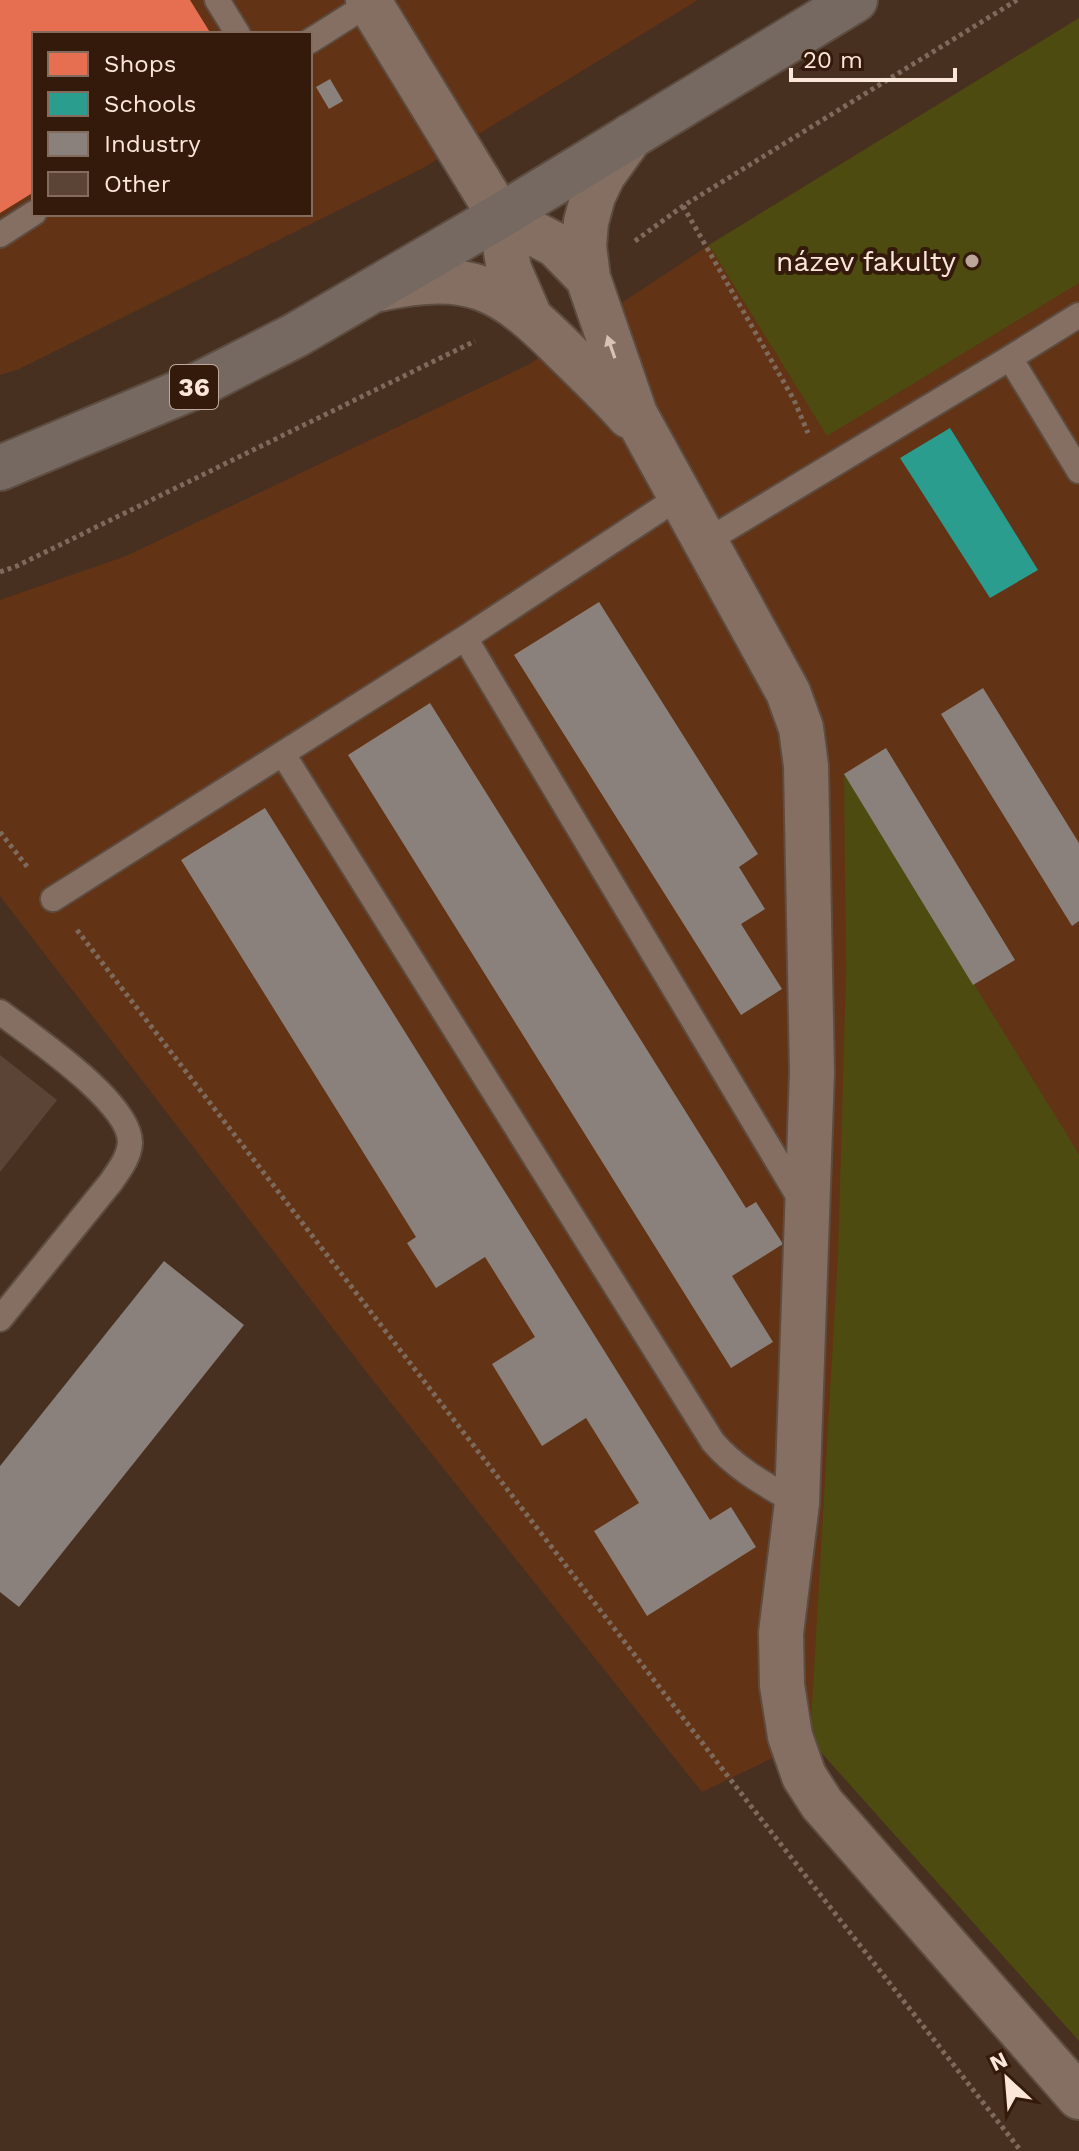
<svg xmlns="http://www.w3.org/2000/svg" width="1079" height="2151" font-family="'Work Sans',sans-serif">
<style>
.built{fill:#623315;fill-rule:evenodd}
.green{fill:#4d4b10}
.shops{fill:#e76f51}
.schools{fill:#2a9d8f}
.industry{fill:#8a817c}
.building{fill:#5b4436}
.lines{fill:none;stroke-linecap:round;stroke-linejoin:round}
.service-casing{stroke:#5d4c40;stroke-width:28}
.minor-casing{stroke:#5d4c40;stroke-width:48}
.primary-casing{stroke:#5d4c40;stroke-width:48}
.path{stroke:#7d6a5d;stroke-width:5;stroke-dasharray:4 4;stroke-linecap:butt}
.service{stroke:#856f62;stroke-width:24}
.minor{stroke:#856f62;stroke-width:44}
.primary{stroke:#766961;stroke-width:44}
.oneway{fill:#d8c2b6}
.poi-dot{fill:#bca699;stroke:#331a0b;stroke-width:3}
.labels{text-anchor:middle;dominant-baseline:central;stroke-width:8;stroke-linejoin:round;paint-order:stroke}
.shield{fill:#331a0b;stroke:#bfa99c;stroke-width:2}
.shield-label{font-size:26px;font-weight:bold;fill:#fbe6da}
.poi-label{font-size:28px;fill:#fbe6da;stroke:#331a0b;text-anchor:end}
</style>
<rect width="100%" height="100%" fill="#483021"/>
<path class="built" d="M0 0H698L423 168 19 369 0 375ZM34 34H310V214H34Z
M1079 18V2006L810 1740 702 1792 368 1374 0 896V600L126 556 528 365 709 245Z"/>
<path class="green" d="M1079 18V283L827 436 709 245Z
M844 774 1079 1154V2041L810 1740 838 1254 846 973Z"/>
<path class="shops" d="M0 0H190L211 34H34V192L0 213Z"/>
<path class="schools" d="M950 428 1038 570 990 598 900 458Z"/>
<path class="industry" d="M330 79 343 101 329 109 316 87Z
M599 602 758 854 739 867 765 909 741 924 782 989 741 1015 514 655Z
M983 688 1079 843V921L1072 926 941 714Z
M430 703 746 1208 756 1202 783 1244 732 1276 773 1342 731 1368 348 755Z
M886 748 1015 960 973 985 844 774Z
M265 808 710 1520 731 1507 756 1547 647 1616 594 1531 639 1503 586 1418 542 1446 492 1364 535 1337 485 1257 436 1288 407 1243 416 1237 181 860Z
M164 1261 244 1325 19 1607 0 1592V1466Z"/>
<path class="building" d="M0 1055 57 1100 0 1172Z"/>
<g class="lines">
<defs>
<path id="service" d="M217 0 238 34
M310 41 370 3
M0 235 34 213
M1010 358 1079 315
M705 542 1010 358 1079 471
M465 638 803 1204
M283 754 713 1442C736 1469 766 1485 797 1503
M53 899 465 638 679 497
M0 1012C31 1036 131 1102 130 1143 129 1158 119 1170 111 1182L0 1319"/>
<path id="minor" d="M368 0 500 216 509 269 529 315
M631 136 603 175 593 196 586 222 584 246 588 278 635 414 788 692 801 728 806 766 812 1072 797 1503 781 1633 782 1685 790 1736 804 1776 822 1804 1079 2097
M500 216 556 245 588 278
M379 289C471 270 500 286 564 350 586 372 609 393 629 416"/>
<path id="primary" d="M0 468 196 386 296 335 500 216 855 0"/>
</defs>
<use href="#service" class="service-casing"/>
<use href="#minor" class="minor-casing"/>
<use href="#primary" class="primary-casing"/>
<path class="path" d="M683 206 794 400 808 433
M635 241 683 206 1017 0
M0 572 17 566 475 341
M0 832 29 869
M77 930 747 1801 1021 2151"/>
<use href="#service" class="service"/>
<use href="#minor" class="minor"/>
<use href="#primary" class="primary"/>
</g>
<defs><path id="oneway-solid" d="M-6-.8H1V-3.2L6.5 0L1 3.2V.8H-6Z" transform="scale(2)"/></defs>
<use class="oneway" href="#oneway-solid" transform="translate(611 347) rotate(-109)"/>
<circle class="poi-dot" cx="972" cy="261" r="8"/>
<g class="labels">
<rect class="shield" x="170" y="365" width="48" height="44" rx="6"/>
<g class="shield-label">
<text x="194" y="387">36</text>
</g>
<g class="poi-label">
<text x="956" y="261">název fakulty</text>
</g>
</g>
<rect x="32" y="32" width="280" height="184" fill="#331a0b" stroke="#836c5e" stroke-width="2"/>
<rect x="48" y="52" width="40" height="24" fill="#e76f51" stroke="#836c5e" stroke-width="2"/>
<text x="104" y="72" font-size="24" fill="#fbe6da">Shops</text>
<rect x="48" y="92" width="40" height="24" fill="#2a9d8f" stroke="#836c5e" stroke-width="2"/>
<text x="104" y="112" font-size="24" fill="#fbe6da">Schools</text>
<rect x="48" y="132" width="40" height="24" fill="#8a817c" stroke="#836c5e" stroke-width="2"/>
<text x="104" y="152" font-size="24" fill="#fbe6da">Industry</text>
<rect x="48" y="172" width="40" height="24" fill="#5b4436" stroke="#836c5e" stroke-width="2"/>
<text x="104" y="192" font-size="24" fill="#fbe6da">Other</text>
<g transform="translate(1007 2079) rotate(334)" stroke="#331a0b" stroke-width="6" paint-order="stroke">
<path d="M0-6L14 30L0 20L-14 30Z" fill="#fbe6da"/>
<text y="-12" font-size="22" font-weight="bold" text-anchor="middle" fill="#fbe6da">N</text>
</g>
<path d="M791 68v12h164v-12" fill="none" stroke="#fbe6da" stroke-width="4"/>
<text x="803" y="68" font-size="24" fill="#fbe6da" stroke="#331a0b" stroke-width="6" paint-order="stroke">20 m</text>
</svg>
